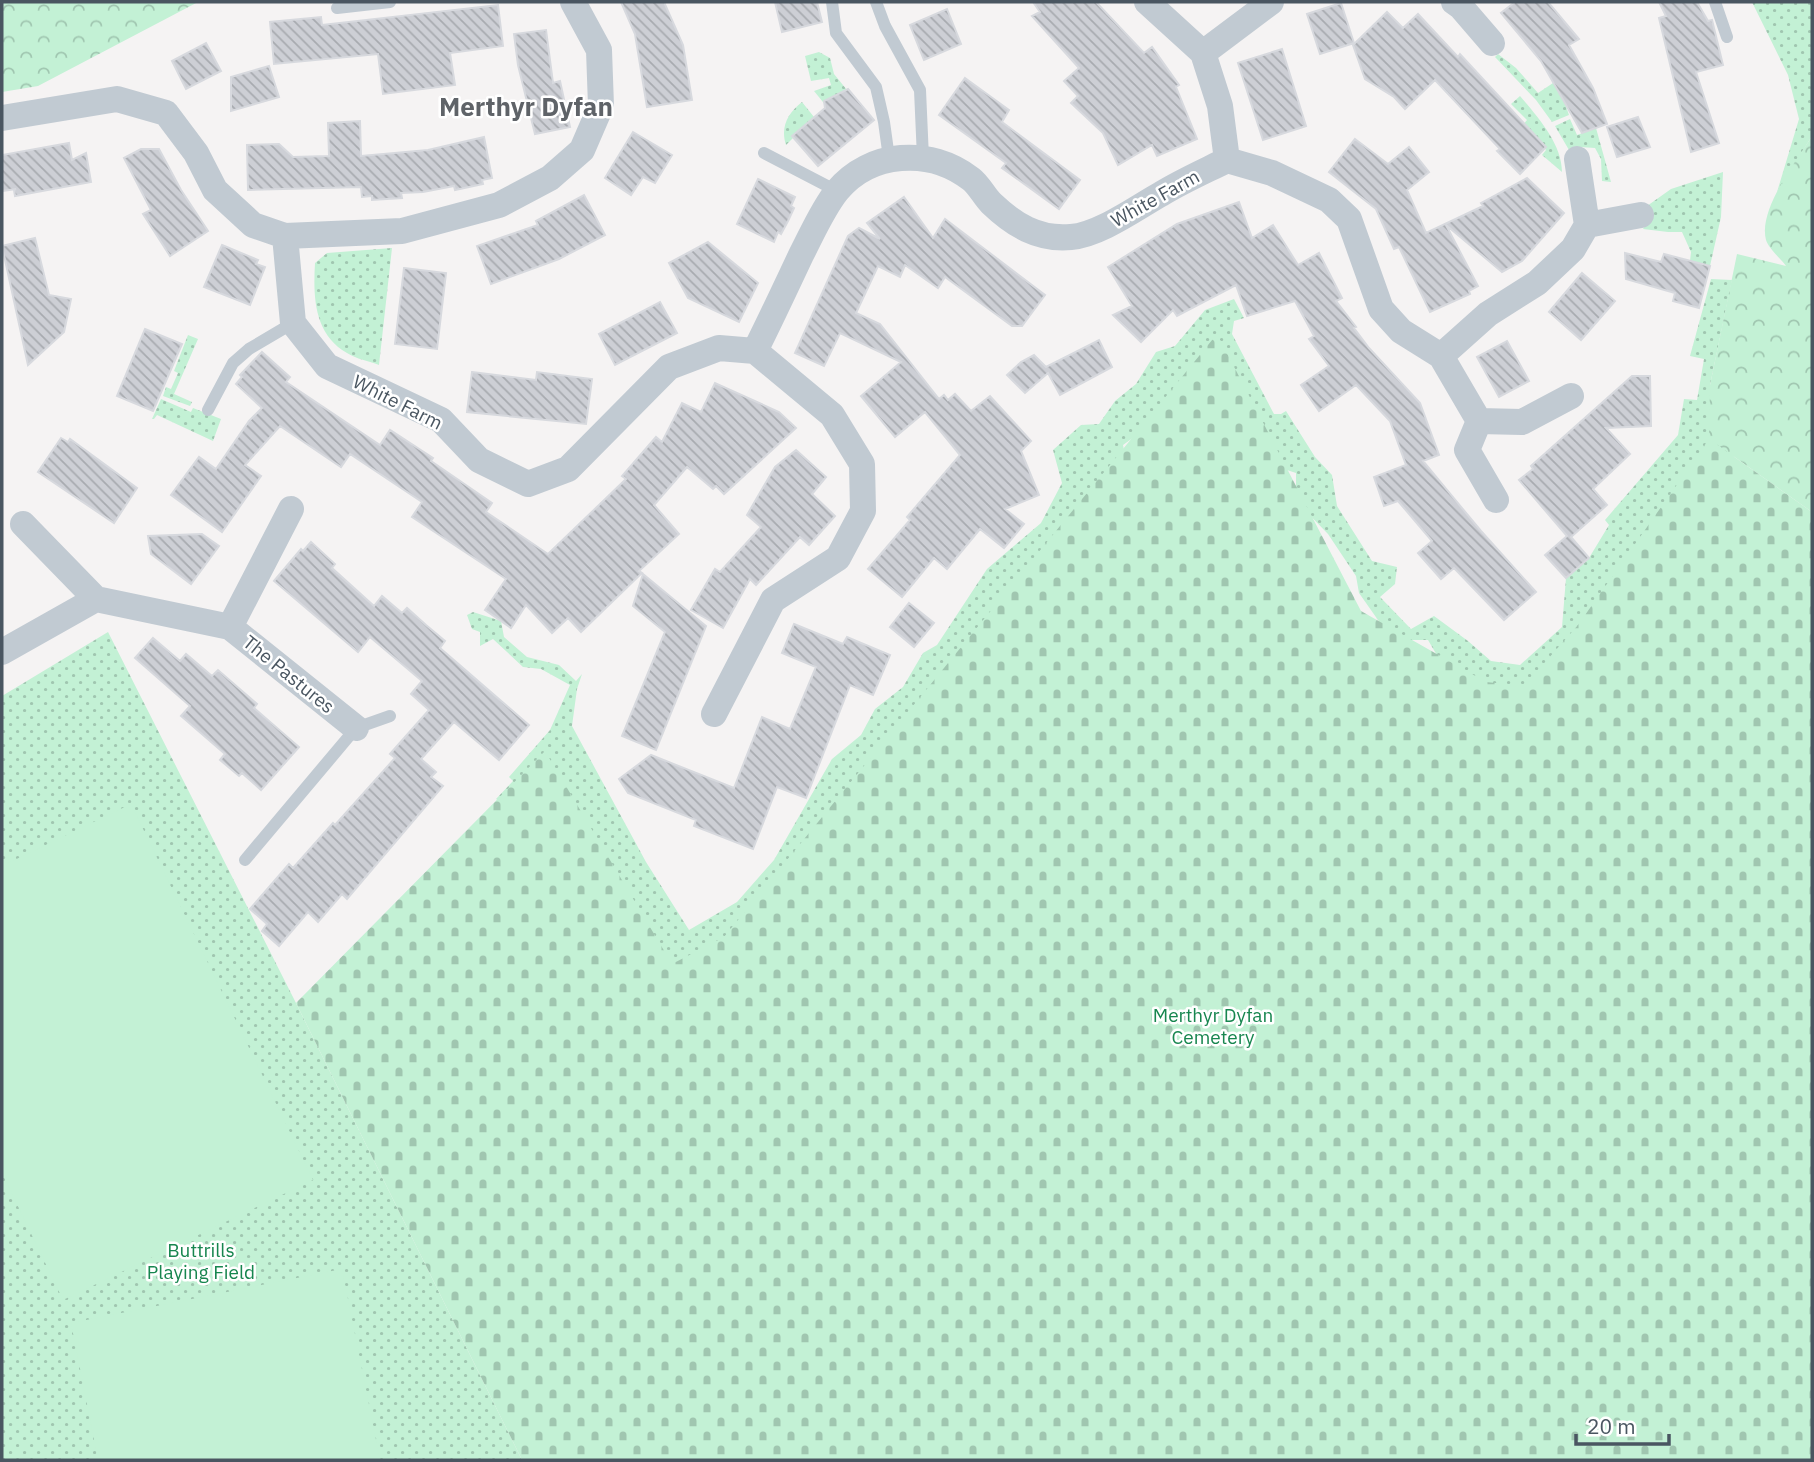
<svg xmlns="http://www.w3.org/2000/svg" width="1814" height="1462" font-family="'IBM Plex Sans',sans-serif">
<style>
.green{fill:url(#green-dots)}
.forest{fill:url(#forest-crowns)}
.cemetery{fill:url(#cemetery-stones)}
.pitch{fill:#c3f1d5}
.building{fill:url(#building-back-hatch);stroke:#d7d9de;stroke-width:2}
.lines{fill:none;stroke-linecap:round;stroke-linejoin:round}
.lane{stroke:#c1cad2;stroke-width:12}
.street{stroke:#c1cad2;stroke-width:26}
.labels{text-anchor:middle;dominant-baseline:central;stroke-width:5;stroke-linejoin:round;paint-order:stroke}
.street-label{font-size:19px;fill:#4a5661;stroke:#fff}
.park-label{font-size:19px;fill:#17864f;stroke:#fff}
.district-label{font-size:26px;font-weight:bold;fill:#5f6368;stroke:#fff}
</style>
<defs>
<pattern id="green-dots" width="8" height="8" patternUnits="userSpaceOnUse" patternTransform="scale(1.75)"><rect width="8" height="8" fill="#c3f1d5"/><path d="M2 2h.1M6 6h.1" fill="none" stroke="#a0c6b0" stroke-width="1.8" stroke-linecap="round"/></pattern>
<pattern id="forest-crowns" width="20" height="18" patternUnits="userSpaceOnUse" patternTransform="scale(1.75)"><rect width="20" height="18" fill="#c3f1d5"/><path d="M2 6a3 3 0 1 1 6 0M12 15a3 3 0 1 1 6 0" fill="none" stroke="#a0c6b0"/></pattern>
<pattern id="cemetery-stones" width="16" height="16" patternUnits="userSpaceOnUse" patternTransform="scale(1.75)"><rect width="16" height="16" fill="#c3f1d5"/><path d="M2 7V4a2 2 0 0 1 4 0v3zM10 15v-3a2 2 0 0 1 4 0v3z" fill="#a0c6b0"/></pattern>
<pattern id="building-back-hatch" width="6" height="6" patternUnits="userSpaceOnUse" patternTransform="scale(1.75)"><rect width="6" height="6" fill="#cdcfd5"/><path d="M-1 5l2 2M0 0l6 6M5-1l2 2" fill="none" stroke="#a8abb0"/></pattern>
</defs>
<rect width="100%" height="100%" fill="#f5f3f3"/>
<path class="green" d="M1752 2H1812V136L1777 192 1799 119 1788 75Z
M819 52 830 58 834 74 847 90 827 107 814 91 831 85 829 78 811 81 805 56Z
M1498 54 1516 68 1538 93 1553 83 1563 98 1569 115 1552 122 1536 100 1495 57Z
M1520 96C1538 117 1562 144 1562 172L1542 155 1546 150 1522 126 1527 120 1511 104Z
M802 102 814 117 786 145C780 127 788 113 802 102Z
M1570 119 1577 135 1596 128 1611 182 1602 181 1601 159 1595 148 1580 147 1569 150 1555 126Z
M1723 172 1721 217 1710 266 1690 261 1691 252 1682 232H1668L1643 229 1650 219 1647 206 1671 189Z
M392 248 379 365C369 361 356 359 347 353 314 334 313 297 315 263L327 253Z
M1711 279 1732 280 1710 385 1734 457 1530 699 1445 669 1428 640H1392L1359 593 1356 576 1328 534 1296 501V473L1151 425 1123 445 1127 465 788 900 670 976 509 806 496 799 513 781 509 777 550 730 570 685 541 669 523 667 493 639 480 646V632L472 629 467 615 473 612 501 621 504 637 527 657 559 665 576 681 582 674 577 689 572 726 646 862 689 930 737 902 774 860 832 759 861 735 875 709 903 687 923 653 937 645 987 569 1041 523 1062 483 1053 450 1081 425 1099 424 1115 401 1136 384 1156 352 1175 346 1205 310 1234 299 1244 318 1234 321 1232 334 1274 414H1281L1286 411 1315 457 1332 475 1337 506 1372 561 1397 567 1395 584 1380 597 1411 629 1434 616 1468 641 1491 661 1520 665 1562 627 1566 578 1589 558 1609 525 1605 520 1678 435 1684 399 1697 400 1704 359 1690 356Z
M188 335 198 339 174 394 192 402 190 406 163 396 166 387 171 389 178 373 174 371Z
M161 399 191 412 193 408 221 419 213 441 157 415 154 419H152Z
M108 632 296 1003 522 1460H2V696Z"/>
<path class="forest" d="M2 2H198L38 86 2 92Z
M1812 136V512L1709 439 1710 385 1737 254 1786 266C1781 259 1769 249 1766 240 1758 209 1796 162 1812 136Z"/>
<path class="cemetery" d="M1217 334 1361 611 1486 682 1524 686 1578 625 1709 439 1812 512V1460H522L296 1003 545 751 672 964 724 937Z"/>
<path class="pitch" d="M131 804 313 1180 63 1300 2 1173V866Z
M342 1269 380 1460H98L71 1323Z"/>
<path class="building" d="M621 2H664L683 45 692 100 647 107 635 34Z
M775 2H817L822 22 782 32Z
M1033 2H1096L1144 53 1152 47 1179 85 1176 87 1197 139 1157 156 1152 145 1118 165 1103 133 1071 103 1078 96 1064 81 1079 68 1032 16 1040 12Z
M1515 2H1548L1579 39 1569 45 1593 88 1607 124 1582 133 1541 61 1501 13Z
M1659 2H1697L1708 21 1712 20 1723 65 1696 72 1719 143 1691 152 1659 18 1666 16Z
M1341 3 1354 43 1320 54 1307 14Z
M498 5 503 46 450 53 455 85 383 94 378 54 274 64 270 22 321 17 322 25Z
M947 9 961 44 924 60 910 25Z
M1387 12 1403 28 1418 14 1458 57 1460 54 1546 147 1520 174 1497 151 1500 149 1435 80 1405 109 1394 97 1365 79 1353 45Z
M546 30 553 83 560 81 570 127 535 134 518 65 514 34Z
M206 43 221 71 186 89 172 61Z
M1282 49 1306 126 1263 140 1238 63Z
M269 66 279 97 231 111V77Z
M965 78 1009 110 1002 122 1080 180 1059 209 1002 168 1006 163 939 115Z
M848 89 874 120 818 166 792 136 825 108 824 101Z
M1638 117 1650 147 1617 157 1607 127Z
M360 121 361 156 428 150 484 137 492 178 482 180 483 184 455 190 454 186 423 192 401 193 402 198 372 200V196L362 197 361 187 248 190 247 145 279 144 293 157 329 156 328 123Z
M633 132 672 155 655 183 643 177 631 195 605 178Z
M1355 139 1388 164 1409 147 1429 172 1407 190 1426 233 1483 206 1481 203 1527 178 1564 213 1522 261 1502 272 1446 225 1478 286 1469 291 1470 294 1430 312 1399 247 1394 249 1376 209 1329 172Z
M69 143 72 160 86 153 91 182 15 196 14 190 16 189 2 191V155Z
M141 149H159L181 190 208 231 170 256 143 214 151 210 124 158Z
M758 179 795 197 791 206 794 208 788 221 781 234 778 232 774 242 737 224Z
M584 195 605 235 559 259 491 284 477 246 538 225 536 221Z
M904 197 933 238 945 219 1045 295 1022 326H1012L945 277 938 288 905 265 900 277 878 266 856 313 880 324 939 399 944 395 948 400 955 394 971 411 990 396 1031 441 1021 451 1039 495 1005 509 1024 524 1004 548 980 529 947 569 934 558 902 597 868 569 910 520 907 517 960 455 925 412 895 437 861 396 901 362 840 333 824 366 795 353 848 236 859 228 880 239 867 223Z
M1239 202 1252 238 1273 225 1298 265 1319 253 1342 298 1336 301 1356 327 1354 328 1369 348 1420 403 1439 455 1423 461 1481 531 1536 592 1504 620 1454 568 1441 579 1418 553 1432 541 1398 501 1384 506 1374 477 1406 465 1390 421 1356 385 1319 411 1301 385 1329 366 1309 339 1314 336 1295 301 1247 316 1236 285 1177 316 1173 310 1141 342 1113 315 1132 306 1108 267 1177 224Z
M35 238 49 295 71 299 64 332 28 365 2 246Z
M708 242 758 283 739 322 688 298 669 263Z
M222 245 258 260 256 264 265 267 250 305 204 287Z
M1625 253 1661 262 1664 254 1710 266 1699 308 1673 301 1675 293 1626 279Z
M404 268 446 273 437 349 395 344Z
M1582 273 1615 301 1581 340 1549 312Z
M660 302 677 333 615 365 599 334Z
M145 329 182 344 153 411 117 396Z
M1099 340 1112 367 1060 395 1048 373 1025 393 1007 375 1021 362 1034 355 1046 367Z
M1507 341 1529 381 1499 397 1477 357Z
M262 352 290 377 286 382 380 445 390 430 433 458 431 461 492 503 486 512 548 554 626 479 622 476 656 437 662 442 682 403 701 412 715 383 779 412 796 428 724 494 716 486 713 489 687 467 654 505 679 534 639 571 642 573 581 632 568 618 552 633 526 605 511 628 485 610 506 579 412 517 422 502 350 454 341 467 280 426 245 465 261 476 222 532 171 495 199 457 216 469 249 421 262 408 236 384 242 377 240 375Z
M472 372 536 380 537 372 592 379 586 424 467 412Z
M1632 376H1650L1651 426 1606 428 1630 454 1593 489 1607 505 1571 537 1589 558 1566 578 1545 555 1567 536 1519 480 1533 469 1531 466Z
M61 438 68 442 70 439 137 488 114 523 38 472Z
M796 450 826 477 812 494 835 516 809 545 800 537 756 585 750 579 723 628 691 610 715 569 720 572 761 527 747 515 775 467Z
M202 534 219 546 191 584 151 554 148 536Z
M311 542 335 564 332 568 374 606 382 596 402 613 407 608 426 625 445 641 440 648 529 725 499 760 454 722 421 759 436 772 431 777 443 786 347 899 342 894 318 922 308 912 279 946 262 931 267 924 250 909 289 864 293 868 333 823 335 825 395 758 390 754 429 710 411 694 422 681 370 637 358 652 274 581 301 549 303 551Z
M643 574 706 626 656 750 622 736 665 632 633 606Z
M909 603 934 623 914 647 890 627Z
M794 624 843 644 847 637 890 655 873 695 850 685 806 798 777 787 753 849 694 826 696 820 628 793 619 779 651 755 734 788 762 717 790 729 816 667 782 653Z
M153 638 180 661 186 654 212 676 218 670 257 704 254 708 299 747 261 790 242 773 239 776 220 760 225 754 181 716 190 706 135 658Z"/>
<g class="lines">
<path class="lane" d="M832 2 836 33 876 87 884 122 889 158
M876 2 885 26 920 90 923 158
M1715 2 1727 37
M337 8 390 2
M764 153 837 191
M208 410 233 363 249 349 293 323
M245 860 356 728 390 716"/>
<path class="street" d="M1454 2 1461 7 1492 43
M1203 53 1271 2
M2 118 117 99 166 113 196 153 215 190 253 225 285 236 402 231 499 205 550 178 582 150 601 106 599 50 573 2
M1227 160 1272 173 1329 200 1349 219 1381 309 1401 331 1441 356 1479 421 1467 450 1496 500
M1587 225 1641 215
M285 236 293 323 327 366 441 420 479 460 528 484 568 469 669 367 719 348 755 351C771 319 786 287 801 255 812 234 822 210 837 191 870 151 930 147 971 179 979 185 984 196 991 203 1014 225 1038 240 1071 237 1099 235 1136 208 1161 194 1182 181 1205 171 1227 160L1220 106 1203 53 1147 2
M1441 356 1488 314 1537 283 1573 249 1587 225 1577 159
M1479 421 1522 422 1571 396
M23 524 96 599
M230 627 291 509
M2 652 96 599 230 627 356 728
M714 714 773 600 838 558 863 511 862 464 832 415 755 351"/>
</g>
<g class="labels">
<g class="street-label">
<text transform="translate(1155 198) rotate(-29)">White Farm</text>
<text transform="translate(398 402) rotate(27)">White Farm</text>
<text transform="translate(289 674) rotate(39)">The Pastures</text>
</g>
<g class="park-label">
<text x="1213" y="1015">Merthyr Dyfan<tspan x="1213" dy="22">Cemetery</tspan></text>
<text x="201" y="1250">Buttrills<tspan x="201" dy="22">Playing Field</tspan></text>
</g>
<g class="district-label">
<text x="526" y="106">Merthyr Dyfan</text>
</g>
</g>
<rect width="1814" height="1462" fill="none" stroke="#4a5661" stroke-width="7"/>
<path d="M1576 1434v10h93v-10" fill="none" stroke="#4a5661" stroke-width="3.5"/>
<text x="1587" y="1434" font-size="21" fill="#4a5661" stroke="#ffffff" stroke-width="5" paint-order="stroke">20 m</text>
</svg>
